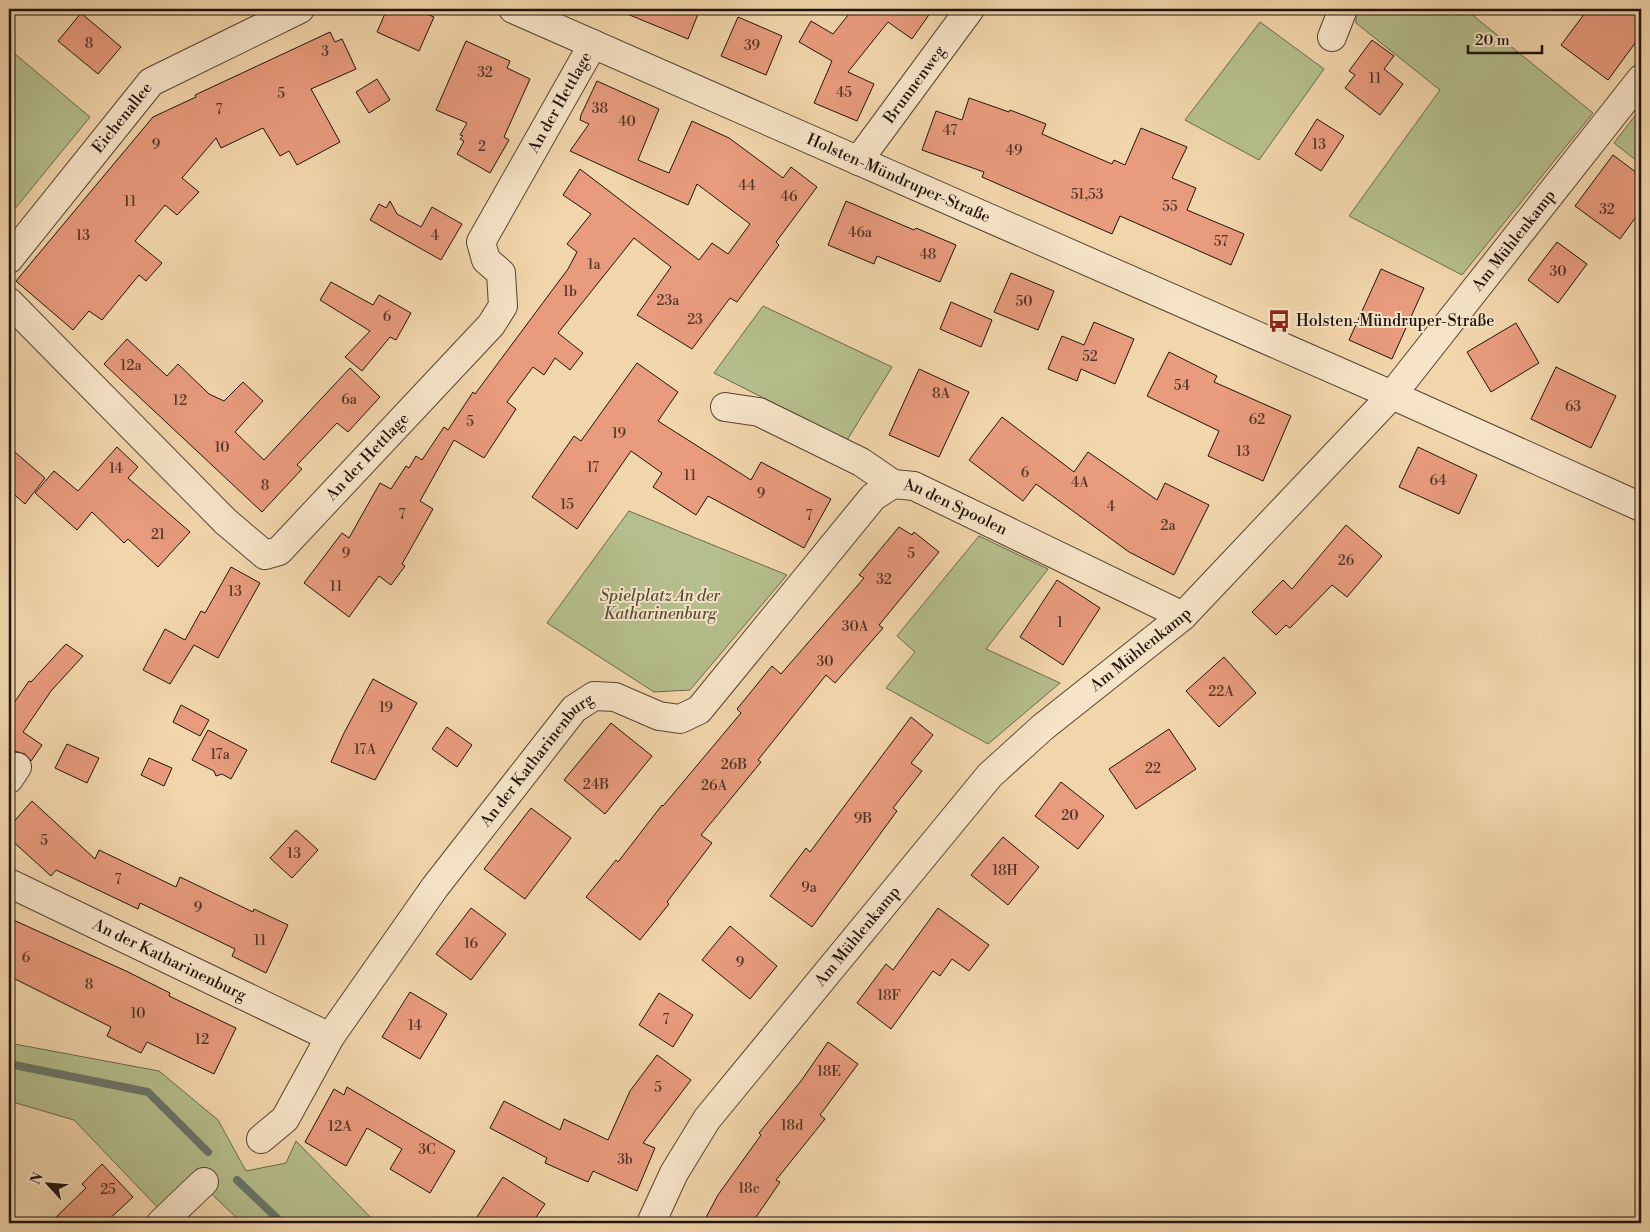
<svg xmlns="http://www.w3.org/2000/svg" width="1650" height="1232" font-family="'Libre Bodoni',serif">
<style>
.green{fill:#b5bf8d;stroke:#6a694c}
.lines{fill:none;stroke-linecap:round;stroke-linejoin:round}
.stream{stroke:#69776b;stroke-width:8}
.building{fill:#e89b7d;stroke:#1f130c}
.minor-casing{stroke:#544434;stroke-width:30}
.minor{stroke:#f7e4c8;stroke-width:28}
.labels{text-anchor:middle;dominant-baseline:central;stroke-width:4;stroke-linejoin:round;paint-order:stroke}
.number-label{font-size:14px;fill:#513528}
.street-label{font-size:16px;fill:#1f130c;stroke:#f7e4c8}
.poi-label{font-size:16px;fill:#1f130c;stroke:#f7e4c8;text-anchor:start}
.park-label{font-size:16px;font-style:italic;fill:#544f39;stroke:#f7e4c8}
</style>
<rect width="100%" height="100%" fill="#f2d6ab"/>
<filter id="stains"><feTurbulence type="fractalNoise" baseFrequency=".004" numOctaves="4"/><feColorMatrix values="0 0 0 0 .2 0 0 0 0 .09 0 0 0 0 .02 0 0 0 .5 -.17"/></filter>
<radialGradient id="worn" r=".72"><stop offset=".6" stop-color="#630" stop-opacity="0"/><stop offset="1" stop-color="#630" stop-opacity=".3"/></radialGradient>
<path class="green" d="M1356 9H1465L1593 113 1462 275 1349 216 1440 90 1356 23Z
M1260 22 1324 69 1259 160 1185 120Z
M9 49 90 117 9 216Z
M1641 108V164L1614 143Z
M763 306 892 367 847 440 714 373Z
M629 511 787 575 690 690 654 692 547 623Z
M979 536 1048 569 986 649 1060 683 988 744 886 688 915 652 897 636Z
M9 1043 159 1071 218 1120 246 1171 286 1163 296 1141 376 1223H242L196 1179 161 1211 74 1120 9 1101Z"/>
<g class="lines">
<path class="stream" d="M9 1064 148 1092 208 1152
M237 1180 282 1223"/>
</g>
<path class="building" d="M387 9H415L434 17 419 51 377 32Z
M615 9H700L688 39Z
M853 9H933L912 39 888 22 848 72 874 84 857 121 814 103 832 61 799 42 811 21 833 34Z
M1588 9H1641V35L1608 80 1561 45Z
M81 13 121 47 98 74 58 41Z
M738 17 782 36 766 75 721 56Z
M330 32 335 42 342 39 356 69 311 89 340 142 297 165 289 151 280 156 263 128 221 148 216 138 182 178 199 192 177 215 165 205 135 241 162 263 146 281 139 275 102 320 89 311 73 330 16 281 153 117 196 97 195 95Z
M1372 40 1394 56 1384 69 1403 84 1380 115 1345 88 1355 75 1349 71Z
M466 41 510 61 507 68 530 79 504 137 509 140 490 173 457 154 464 141 460 139 463 136 460 135 467 123 436 110Z
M377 79 390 100 369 113 356 92Z
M597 81 659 109 638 160 669 173 692 121 729 138 783 178 791 167 817 187 776 242 779 245 737 302 730 298 692 349 637 315 671 267 634 238 558 333 583 353 570 370 555 358 544 375 533 367 507 402 516 409 484 458 454 440 420 501 433 509 402 564 405 566 391 585 379 576 349 617 304 583 342 533 349 538 380 483 391 489 406 466 409 468 416 456 422 460 444 427 448 430 473 392 475 394 568 269 577 252 567 244 591 214 563 195 580 169 699 260 712 243 728 254 750 224 697 184 688 205 570 151 589 124 580 120 581 115Z
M969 98 1009 112 1010 110 1046 124 1042 134 1112 164 1114 160 1125 165 1141 128 1187 147 1172 178 1196 188 1187 210 1244 234 1231 265 1120 216 1112 234 982 177 984 172 922 150 936 111 962 120Z
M1317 119 1344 136 1321 171 1295 154Z
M1613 155 1641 176V210L1620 239 1575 206Z
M390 201 397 214 421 227 432 207 462 224 441 260 370 220 379 204 386 208Z
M846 201 914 230 916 228 956 245 940 282 877 256 874 264 828 245Z
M1557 242 1587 264 1558 303 1528 280Z
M1381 269 1424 288 1392 359 1349 340Z
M1011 273 1054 291 1038 330 994 312Z
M331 282 373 305 379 295 411 313 396 340 390 337 362 371 345 357 370 331 320 300Z
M951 302 992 320 981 347 940 329Z
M1094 322 1134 339 1115 384 1081 369 1077 381 1048 369 1062 336 1084 345Z
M1516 323 1539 363 1491 392 1467 352Z
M127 339 167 376 178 364 209 394 224 401 243 382 263 401 235 432 264 460 350 368 380 397 348 432 337 423 297 465 302 469 262 512 104 364Z
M1169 352 1217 376 1214 382 1291 416 1263 481 1208 456 1219 431 1147 396Z
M637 363 678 392 658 421 751 480 761 462 831 499 804 548 708 496 696 515 653 487 662 473 631 451 577 529 532 497 574 436 581 441Z
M1556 367 1616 396 1591 448 1531 419Z
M919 369 969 392 939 457 889 435Z
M1002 417 1074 472 1088 452 1157 500 1165 483 1209 505 1174 575 1129 552 1036 484 1023 501 969 460Z
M9 447 45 478 25 504 9 490Z
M117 447 138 467 128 478 190 532 158 567 128 539 124 543 92 512 77 530 35 493 54 471 78 491Z
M1418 447 1477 475 1459 514 1399 487Z
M1346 525 1382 556 1347 597 1332 585 1290 628 1286 625 1276 635 1252 612 1283 580 1292 589Z
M899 527 912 535 914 532 939 552 879 625 883 628 835 683 826 675 758 760 761 762 701 835 712 843 667 902 669 904 640 940 586 897 616 860 618 862 662 805 663 806 741 713 737 709 772 666 781 674 864 578 859 575Z
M231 567 260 583 218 658 194 645 170 684 143 670 165 629 185 640 201 611 205 613Z
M1057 580 1100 608 1063 665 1020 637Z
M66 644 83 656 51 691 23 732 42 745 31 761 25 754 10 750 9 752V710L29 681 31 682Z
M1224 657 1256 693 1219 727 1186 691Z
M373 679 417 703 375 780 331 762 344 733Z
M181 705 209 720 200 736 173 722Z
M911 717 933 735 911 763 922 771 893 808 897 811 812 927 770 896 806 848 810 852Z
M611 723 652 756 605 814 564 780Z
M447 727 472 745 457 767 432 749Z
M1169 729 1196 769 1136 809 1109 769Z
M208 730 247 750 231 779 222 774 216 776 214 771 192 760Z
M67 744 99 758 87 783 55 768Z
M149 758 172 768 164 786 141 775Z
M1061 782 1104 816 1078 849 1035 816Z
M32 801 95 859 99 850 176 887 180 877 253 912 254 909 288 925 266 973 232 956 235 949 140 903 138 909 56 870 51 876 9 838V827Z
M531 808 571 838 525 899 484 869Z
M296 830 318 850 292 878 270 858Z
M1003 837 1039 867 1008 905 971 875Z
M471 908 506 934 471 980 436 954Z
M938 908 989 945 969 971 952 959 940 976 933 971 891 1029 857 1003 886 964 893 970Z
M9 918 126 971 170 993 169 996 236 1028 214 1074 147 1042 141 1053 107 1036 111 1027 9 976Z
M730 926 777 966 750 999 702 960Z
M410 992 447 1014 420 1059 382 1037Z
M659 993 693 1015 673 1047 639 1025Z
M828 1042 858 1064 820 1115 825 1119 776 1180 780 1182 752 1223H703L718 1195 761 1135 759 1133 801 1081Z
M657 1055 691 1080 643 1143 655 1148 637 1191 593 1171 588 1182 545 1163 547 1158 490 1128 504 1101 560 1130 564 1119 608 1140 630 1091Z
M347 1087 455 1151 430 1193 390 1169 402 1149 367 1128 346 1166 305 1142 334 1089 344 1095Z
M102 1164 133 1197 105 1223H50L86 1188 82 1184Z
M503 1177 545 1204 532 1223H473Z"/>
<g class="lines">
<defs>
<g id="minor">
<path id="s1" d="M513 9 1392 395 1641 507"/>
<path d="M1332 37 1343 9"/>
<path id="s2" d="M858 161 970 9"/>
<path id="s3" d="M9 259 151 82 300 9"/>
<path id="s4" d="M9 302 225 521 265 555 279 551 491 325 503 306 501 273 486 260 481 242 593 44"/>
<path id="s5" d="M725 407 759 412 861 462 893 484 914 486 1183 616"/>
<path d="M9 779 17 767"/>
<path id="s6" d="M9 883 330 1037"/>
<path id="s7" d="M261 1139 285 1119 330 1037 435 887 574 709 594 696 615 697 659 716 680 719 699 710 873 497 893 484"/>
<path d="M161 1223 204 1182"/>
<path id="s8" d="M651 1223 674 1173 707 1119 990 775 1043 727 1183 616 1392 395 1641 79"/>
</g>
</defs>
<use href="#minor" class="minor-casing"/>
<use href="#minor" class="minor"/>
</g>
<defs>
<symbol id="bus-bare" viewBox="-9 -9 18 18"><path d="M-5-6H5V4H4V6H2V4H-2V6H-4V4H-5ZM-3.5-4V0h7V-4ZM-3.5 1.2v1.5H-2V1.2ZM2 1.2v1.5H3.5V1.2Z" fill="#8f2418" stroke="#f7e4c8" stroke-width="2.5" paint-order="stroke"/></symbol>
</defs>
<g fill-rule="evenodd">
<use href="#bus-bare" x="1263" y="305" width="32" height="32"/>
</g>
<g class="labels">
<g class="number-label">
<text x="89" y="44">8</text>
<text x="752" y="46">39</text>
<text x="325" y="52">3</text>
<text x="485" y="73">32</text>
<text x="1375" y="79">11</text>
<text x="844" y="93">45</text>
<text x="281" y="94">5</text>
<text x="600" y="109">38</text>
<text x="219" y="110">7</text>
<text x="627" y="122">40</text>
<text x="950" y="131">47</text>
<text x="156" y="145">9</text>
<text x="1319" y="145">13</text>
<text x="482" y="147">2</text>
<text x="1014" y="151">49</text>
<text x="747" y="186">44</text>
<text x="1087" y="195">51,53</text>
<text x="789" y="197">46</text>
<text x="130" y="202">11</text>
<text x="1170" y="207">55</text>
<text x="1607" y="210">32</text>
<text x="860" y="233">46a</text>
<text x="83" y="236">13</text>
<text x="435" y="236">4</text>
<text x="1221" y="242">57</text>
<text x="928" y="255">48</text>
<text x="594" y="265">1a</text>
<text x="1558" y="272">30</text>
<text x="570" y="292">1b</text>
<text x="668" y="301">23a</text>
<text x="1024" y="302">50</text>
<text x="387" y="317">6</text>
<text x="695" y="320">23</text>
<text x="1090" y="357">52</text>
<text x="131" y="366">12a</text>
<text x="1182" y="386">54</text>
<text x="941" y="394">8A</text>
<text x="349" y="400">6a</text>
<text x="180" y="401">12</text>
<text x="1573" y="407">63</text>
<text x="1257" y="420">62</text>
<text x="470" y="422">5</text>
<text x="619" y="434">19</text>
<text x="222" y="448">10</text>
<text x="1243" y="452">13</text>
<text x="593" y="468">17</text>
<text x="116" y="469">14</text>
<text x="1025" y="473">6</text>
<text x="690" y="476">11</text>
<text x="1438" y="481">64</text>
<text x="1080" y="483">4A</text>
<text x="265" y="486">8</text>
<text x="761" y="494">9</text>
<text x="567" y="505">15</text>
<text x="1111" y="507">4</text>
<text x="402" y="515">7</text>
<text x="809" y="516">7</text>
<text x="1168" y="526">2a</text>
<text x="158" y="535">21</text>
<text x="346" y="554">9</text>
<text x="911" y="554">5</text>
<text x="1346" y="561">26</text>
<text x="884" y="580">32</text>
<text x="336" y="587">11</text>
<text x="235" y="592">13</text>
<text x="1060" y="623">1</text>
<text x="855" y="627">30A</text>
<text x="825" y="662">30</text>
<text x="1221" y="692">22A</text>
<text x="386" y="708">19</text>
<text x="365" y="750">17A</text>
<text x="220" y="755">17a</text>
<text x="734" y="765">26B</text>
<text x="1153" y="769">22</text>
<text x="596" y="785">24B</text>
<text x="714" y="786">26A</text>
<text x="1070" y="816">20</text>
<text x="863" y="819">9B</text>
<text x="44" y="841">5</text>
<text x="294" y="854">13</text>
<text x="1005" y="871">18H</text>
<text x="118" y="880">7</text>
<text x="809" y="888">9a</text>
<text x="198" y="908">9</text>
<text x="260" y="941">11</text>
<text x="471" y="944">16</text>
<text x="26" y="958">6</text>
<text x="740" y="963">9</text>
<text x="89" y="985">8</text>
<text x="889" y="996">18F</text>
<text x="138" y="1014">10</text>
<text x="666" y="1020">7</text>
<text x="415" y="1026">14</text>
<text x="202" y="1040">12</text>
<text x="829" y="1072">18E</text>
<text x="658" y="1088">5</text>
<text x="792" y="1126">18d</text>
<text x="340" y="1127">12A</text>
<text x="427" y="1150">3C</text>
<text x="625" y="1160">3b</text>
<text x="749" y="1189">18c</text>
<text x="108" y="1190">25</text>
</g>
<g class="street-label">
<text stroke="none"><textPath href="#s2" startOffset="95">Brunnenweg</textPath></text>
<text stroke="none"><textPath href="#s4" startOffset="939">An der Hettlage</textPath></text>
<text stroke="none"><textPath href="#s3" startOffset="181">Eichenallee</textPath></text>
<text stroke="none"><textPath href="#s1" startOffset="421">Holsten-Mündruper-Straße</textPath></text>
<text stroke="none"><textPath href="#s8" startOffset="1315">Am Mühlenkamp</textPath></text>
<text stroke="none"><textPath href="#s4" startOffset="504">An der Hettlage</textPath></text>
<text stroke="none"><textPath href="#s5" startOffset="254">An den Spoolen</textPath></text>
<text stroke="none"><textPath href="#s8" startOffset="760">Am Mühlenkamp</textPath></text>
<text stroke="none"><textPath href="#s7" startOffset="471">An der Katharinenburg</textPath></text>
<text stroke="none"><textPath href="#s8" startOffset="355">Am Mühlenkamp</textPath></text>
<text stroke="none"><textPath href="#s6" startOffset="178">An der Katharinenburg</textPath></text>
</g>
<g class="poi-label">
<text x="1296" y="321">Holsten-Mündruper-Straße</text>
</g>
<g class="park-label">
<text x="660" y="596">Spielplatz An der<tspan x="660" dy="18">Katharinenburg</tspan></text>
</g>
</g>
<rect width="1650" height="1232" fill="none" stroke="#f2d6ab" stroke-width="30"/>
<rect x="10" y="10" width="1630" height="1212" fill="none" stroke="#1f130c" stroke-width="2.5"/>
<rect x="15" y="15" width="1620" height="1202" fill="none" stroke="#1f130c"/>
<g transform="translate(48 1184) rotate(296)" stroke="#f7e4c8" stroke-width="4" paint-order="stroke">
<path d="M0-4L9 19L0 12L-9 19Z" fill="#1f130c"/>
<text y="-8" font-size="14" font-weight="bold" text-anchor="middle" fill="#1f130c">N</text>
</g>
<path d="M1468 45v8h74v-8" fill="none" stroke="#1f130c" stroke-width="2.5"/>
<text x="1475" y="45" font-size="15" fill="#1f130c" stroke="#f7e4c8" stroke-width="4" paint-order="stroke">20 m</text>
<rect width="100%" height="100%" filter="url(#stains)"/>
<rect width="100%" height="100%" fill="url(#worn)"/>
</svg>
